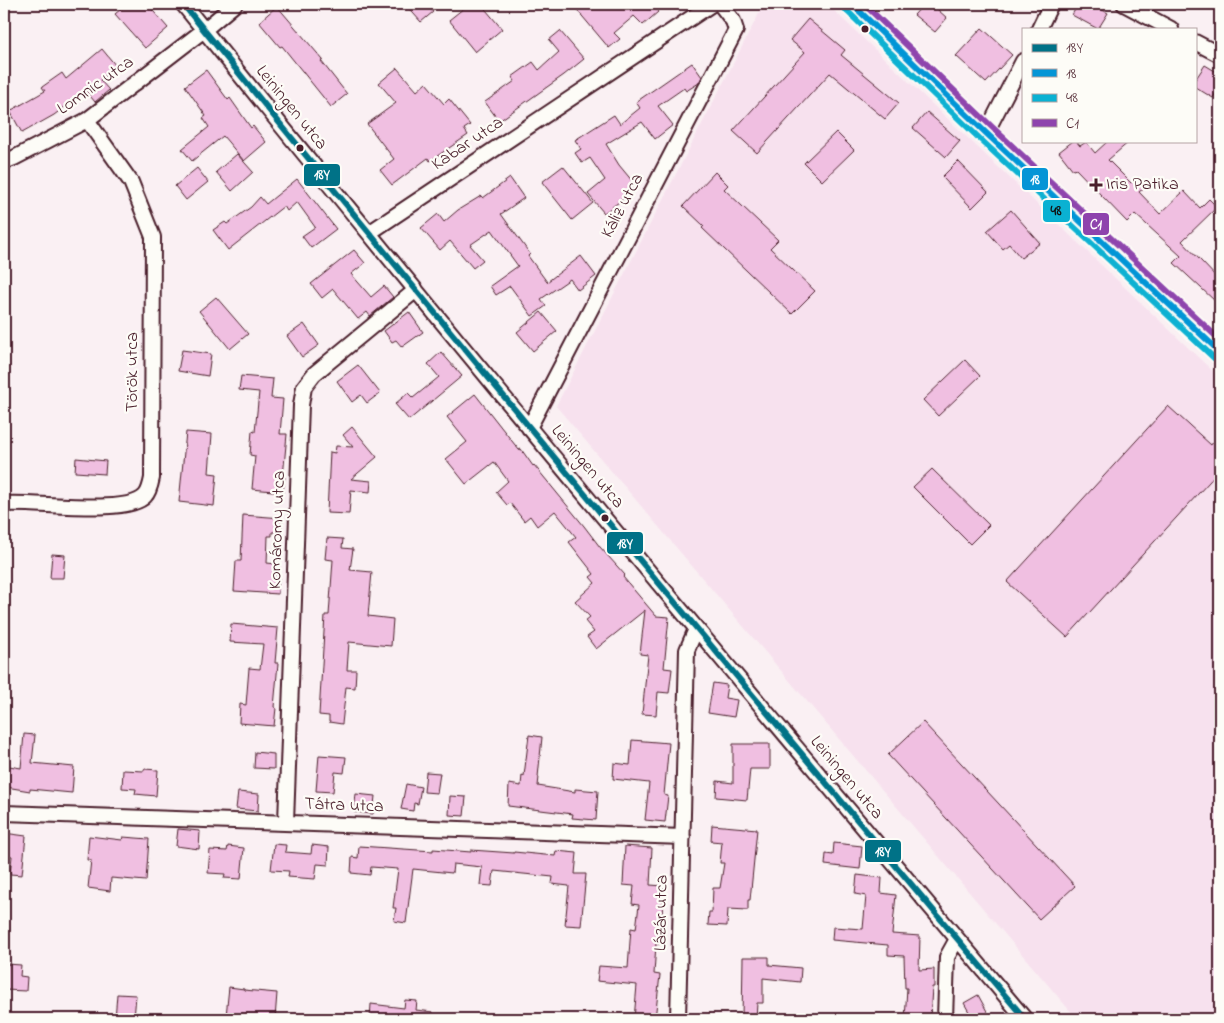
<svg xmlns="http://www.w3.org/2000/svg" width="1224" height="1023" font-family="'Indie Flower',sans-serif">
<style>
.built{fill:#f7e1ee}
.building{fill:#f0bfe1;stroke:#4a1f2b}
.lines{fill:none;stroke-linecap:round;stroke-linejoin:round}
.minor-casing{stroke:#4a1f2b;stroke-width:18}
.minor{stroke:#fdfcf7;stroke-width:14}
.bus-1-casing{stroke:#fdfcf7;stroke-width:10}
.bus-2-casing{stroke:#fdfcf7;stroke-width:10}
.bus-3-casing{stroke:#fdfcf7;stroke-width:10}
.bus-4-casing{stroke:#fdfcf7;stroke-width:10}
.bus-1{stroke:#007287;stroke-width:6}
.bus-2{stroke:#0595d6;stroke-width:6}
.bus-3{stroke:#0ab1d2;stroke-width:6}
.bus-4{stroke:#8e44ad;stroke-width:6}
.bus-dot{fill:#4a1f2b;stroke:#fdfcf7;stroke-width:2}
.labels{text-anchor:middle;dominant-baseline:central;stroke-width:4.5;stroke-linejoin:round;paint-order:stroke}
.street-label{font-size:18px;fill:#4a1f2b;stroke:#fdfcf7}
.poi-label{font-size:18px;fill:#4a1f2b;stroke:#fdfcf7;text-anchor:start}
.line-badge{stroke:#fdfcf7;stroke-width:2}
.badge-label{font-size:14px;text-anchor:middle;font-weight:bold;fill:#fff}
.pale-badge-label{font-size:14px;text-anchor:middle;font-weight:bold;fill:#111}
</style>
<rect width="100%" height="100%" fill="#faf0f3"/>
<filter id="ink" filterUnits="userSpaceOnUse"><feTurbulence type="fractalNoise" baseFrequency=".02" numOctaves="2"/><feDisplacementMap in="SourceGraphic" scale="10" xChannelSelector="R" yChannelSelector="G"/><feConvolveMatrix kernelMatrix="1 2 1 2 8 2 1 2 1" color-interpolation-filters="sRGB"/></filter>
<g filter="url(#ink)">
<path class="built" d="M764 4H827L1220 378V1019H1077L556 406Z"/>
<path class="building" d="M127 4H147L168 28 145 48 115 14Z
M405 4H426L433 12 421 22Z
M469 4H481L502 29 475 52 449 20Z
M572 4H651L658 12 643 25 634 16 614 33 620 39 609 48Z
M924 4H943L938 10 947 18 935 32 914 15Z
M1078 4H1091L1108 13 1098 29 1072 15Z
M277 6 323 60 321 61 347 94 331 107 282 46 280 47 259 22Z
M808 19 845 50 841 55 899 103 885 119 830 73 757 153 733 131 805 52 790 40Z
M982 28 1012 55 986 83 956 56Z
M560 31 584 59 564 75 499 121 485 102 515 81 512 77 533 62 539 70 559 52 549 40Z
M102 49 116 66 100 80 109 90 95 102 86 91 54 115 22 133 10 111 45 91 42 87 62 73 66 79Z
M692 63 702 77 699 83 686 91 684 88 658 106 673 125 655 139 642 122 606 144 619 165 638 188 604 213 588 194 605 180 590 158 582 163 575 153 581 149 575 140 614 115 620 124 640 108 636 102Z
M1205 65 1220 74V85L1213 98 1195 87V80Z
M397 68 417 91 426 83 444 104 449 99 470 125 464 129 468 135 430 161 428 158 392 185 380 170 394 159 367 124 396 103 379 83Z
M206 70 228 100 230 98 251 128 253 126 266 142 244 161 223 136 192 161 182 149 209 127 203 118 206 116 185 86Z
M927 112 960 141 946 157 913 128Z
M836 132 854 150 822 181 804 163Z
M1073 141H1076L1080 146 1086 142 1095 153 1108 141H1130L1108 160 1131 183 1137 177 1146 186 1139 192 1160 214 1184 191 1200 208 1209 199 1217 207 1182 241 1220 281V295L1215 301 1174 263 1181 256 1135 214 1127 222 1076 169 1073 170 1059 152Z
M237 154 253 172 232 191 216 172Z
M958 161 988 192 972 208 942 177Z
M563 166 593 203 572 220 542 182Z
M197 168 208 182 186 200 175 186Z
M715 172 728 185 724 189 778 240 770 248 815 291 792 314 702 228 704 226 683 206Z
M510 178 524 198 501 214 530 254 528 256 547 282 581 256 596 276 578 290 570 279 541 299 546 306 532 316 510 286 496 295 490 286 518 266 492 230 470 245 483 260 473 268 450 241 440 250 421 228 438 214 444 222 458 210 481 196 483 198Z
M297 179 336 229 311 248 302 236 315 227 297 202 287 211 284 206 228 250 213 230 225 222 227 224 251 207 260 197 266 204Z
M1011 210 1040 243 1021 258 1009 244 1003 249 987 231Z
M354 250 365 263 351 274 371 297 384 286 393 297 370 316 367 312 358 319 333 289 322 298 311 284Z
M216 297 248 334 230 349 199 311Z
M409 312 423 332 402 347 396 340 392 342 384 331Z
M541 312 557 331 533 351 517 332Z
M304 324 319 345 302 357 287 336Z
M182 350 211 354 208 376 178 371Z
M441 352 462 376 409 420 395 404 408 393 413 398 439 377 428 364Z
M965 360 980 376 938 416 923 400Z
M358 365 380 393 367 403 361 395 352 402 337 381Z
M241 376 273 379 271 398 283 399 280 434H287L283 477H285L283 492 252 489 255 456 250 455 252 431 255 432 259 392 239 390Z
M475 394 519 450 521 449 533 466 534 465 584 526 600 547 625 575 623 577 656 616 669 617 664 668 672 669 669 693 658 692 656 715 642 714 648 655 640 654 645 610 596 649 587 637 594 632 585 621 590 617 575 601 595 583 590 577 594 574 569 542 576 537 555 511 537 526 530 516 524 521 510 503 507 505 496 492 508 481 494 462 466 484 446 459 467 442 447 417Z
M1168 406 1211 445 1213 442 1220 449V470L1067 637 1007 582Z
M352 427 377 457 351 479 371 481 370 492 351 490 349 514 327 513 330 452 335 453 336 446 353 447 343 435Z
M186 432 212 434 209 473 217 474 214 506 179 502Z
M76 458 106 461 105 474 75 472Z
M932 469 989 525 970 544 913 487Z
M243 515 282 518 281 532H272V536H268L267 563 276 564 275 574H279L278 594 234 591 236 561H241Z
M327 538 343 539 342 548 353 549 350 570 372 572 368 616 393 619 391 646 349 642 347 670H356L355 688 346 687 342 724 329 722V716L319 715 325 615H329L333 560 325 559Z
M52 554 65 555 63 578H50Z
M231 624 278 628 275 663H278L274 707 276 708 274 726 239 723 240 704 246 705 249 668 260 669 263 644 230 642Z
M713 683 727 685 725 698 737 700 734 717 708 713Z
M923 722 1075 886 1039 919 888 755Z
M24 734 35 735 32 763 74 767 72 793 30 789V791L6 787 9 766 21 768Z
M529 735 542 737 538 777H539L538 786 575 792V789L598 791 596 820 572 818 573 814 508 806 509 784 521 786 522 775 524 776Z
M632 740 669 743 664 795 668 796 665 822 645 820 649 783 613 779 614 763 630 765Z
M733 744H770V769H750L747 800 716 797 717 781 733 783Z
M255 752 274 754V769L254 768Z
M319 755 346 757 344 773 335 772 333 792 316 791Z
M144 769 158 770 156 796 135 794 136 789 122 788 123 770 144 771Z
M426 772 440 773 437 793 424 792Z
M406 784 421 787 418 804 414 803 413 811 401 809Z
M238 792 259 794 258 811 236 809Z
M356 794 375 796 373 814 354 812Z
M450 796 466 797 464 816 449 815Z
M712 825 757 829 750 900H748V910L728 909 727 926 708 925 709 912H712L713 888H720L724 863H720L722 842 711 841Z
M178 829 200 831 199 849 176 846Z
M4 833 26 836 22 875 10 874 12 856 4 855Z
M89 836 122 840 123 837 149 839 146 881 111 878 110 891 88 888 91 860H87Z
M834 843 862 846 860 869 825 865 826 854 833 855Z
M274 844 286 845 285 852 311 854 312 845 329 847 328 865 317 864 315 879 288 877 289 871 271 870Z
M228 846 244 848 241 879 224 878 225 874 208 873 210 850 227 851Z
M359 846 433 851V849L471 852V850L514 853V852L555 856 556 851 577 853 575 874H586L581 926 565 925 569 886 552 884 553 877 494 871 492 886 480 885 482 867 453 864 452 873 413 869 406 923 394 921 396 908H393L398 869 371 867 370 875 351 873 352 857 358 858Z
M625 846 652 848 650 885 664 886 660 944H656L654 974 660 975 655 1019H634L637 985 597 981 599 966 628 968 631 928 636 929 639 905 632 904 634 886 623 885Z
M857 875 882 878 881 893 896 895 892 934 920 936 919 970 934 969V987H932L930 1019H905L907 988H905L904 956 888 955V945L832 940 833 927 863 929 866 896 855 894Z
M743 957H769V965L801 968 800 982 763 978V1003H757L756 1019H742Z
M7 964 21 965 20 976 27 977 26 991 5 990Z
M229 987 244 989V990L277 993 275 1019H254L226 1016Z
M117 994 136 995 134 1019H115Z
M978 995 989 1015 982 1019H973L964 1003Z
M405 1000 417 1001 416 1010 433 1012 432 1019H370L371 1004 404 1008Z"/>
<g class="lines">
<defs>
<path id="minor" d="M183 4C458 346 741 683 1025 1019
M852 4 986 133 1220 352
M1124 4 1171 29
M1039 29 1051 4
M1195 42 1220 55
M986 133 1023 61
M4 162 14 158 87 120 204 30 235 4
M369 233 712 4
M529 428 736 30 733 21 720 4
M4 504C34 501 127 516 145 496 149 492 151 483 152 478L153 237 131 182 87 120
M4 813 683 837
M286 822 301 405 304 387 314 374 416 290
M678 1019 687 650 696 629
M945 1019 947 957 957 939"/>
</defs>
<use href="#minor" class="minor-casing"/>
<use href="#minor" class="minor"/>
<defs>
<path id="bus-1" d="M183 4C459 346 741 683 1025 1019"/>
<path id="bus-2" d="M852 4 986 133 1220 352"/>
<path id="bus-3" d="M846 10 980 139 1214 358"/>
<path id="bus-4" d="M864 4 992 127 1220 340"/>
</defs>
<use href="#bus-1" class="bus-1-casing"/>
<use href="#bus-2" class="bus-2-casing"/>
<use href="#bus-3" class="bus-3-casing"/>
<use href="#bus-4" class="bus-4-casing"/>
<use href="#bus-1" class="bus-1"/>
<use href="#bus-2" class="bus-2"/>
<use href="#bus-3" class="bus-3"/>
<use href="#bus-4" class="bus-4"/>
</g>
</g>
<g class="bus-dot">
<circle cx="865" cy="29" r="4.5"/>
<circle cx="300" cy="148" r="4.5"/>
<path d="M1093.5 177.5h5v5h5v5h-5v5h-5v-5h-5v-5h5z"/>
<circle cx="605" cy="518" r="4.5"/>
</g>
<g class="labels">
<g class="street-label">
<text transform="translate(96 86) rotate(-35)">Lomnic utca</text>
<text transform="translate(291 108) rotate(51)">Leiningen utca</text>
<text transform="translate(468 144) rotate(-34)">Kabar utca</text>
<text transform="translate(623 206) rotate(-62)">Káliz utca</text>
<text transform="translate(133 372) rotate(-90)">Török utca</text>
<text transform="translate(587 467) rotate(50)">Leiningen utca</text>
<text transform="translate(278 530) rotate(-88)">Komáromy utca</text>
<text transform="translate(846 778) rotate(50)">Leiningen utca</text>
<text transform="translate(344 806) rotate(2)">Tátra utca</text>
<text transform="translate(662 913) rotate(-89)">Lázár utca</text>
</g>
<g class="poi-label">
<text x="1106" y="185">Iris Patika</text>
</g>
</g>
<g class="line-badge">
<rect x="303" y="163" width="38" height="24" rx="5" fill="#007287"/>
<rect x="1021" y="167" width="28" height="24" rx="5" fill="#0595d6"/>
<rect x="1042" y="199" width="29" height="24" rx="5" fill="#0ab1d2"/>
<rect x="1082" y="212" width="28" height="24" rx="5" fill="#8e44ad"/>
<rect x="606" y="531" width="38" height="24" rx="5" fill="#007287"/>
<rect x="864" y="839" width="38" height="24" rx="5" fill="#007287"/>
</g>
<g class="badge-label">
<text x="322" y="179">18Y</text>
<text x="1035" y="184">18</text>
<text x="1096" y="229">C1</text>
<text x="625" y="548">18Y</text>
<text x="883" y="856">18Y</text>
</g>
<g class="pale-badge-label">
<text x="1056" y="215">48</text>
</g>
<rect width="1224" height="1023" fill="none" stroke="#fdfcf7" stroke-width="20"/>
<rect x="10" y="10" width="1204" height="1003" fill="none" stroke="#4a1f2b" stroke-width="2" filter="url(#ink)"/>
<rect x="1022" y="28" width="175" height="115" fill="#fdfcf7" stroke="#b5a4a5"/>
<rect x="1032" y="44" width="25" height="8" fill="#007287" stroke="#b5a4a5"/>
<text x="1066" y="52" font-size="15" fill="#4a1f2b">18Y</text>
<rect x="1032" y="69" width="25" height="8" fill="#0595d6" stroke="#b5a4a5"/>
<text x="1066" y="78" font-size="15" fill="#4a1f2b">18</text>
<rect x="1032" y="94" width="25" height="8" fill="#0ab1d2" stroke="#b5a4a5"/>
<text x="1066" y="102" font-size="15" fill="#4a1f2b">48</text>
<rect x="1032" y="119" width="25" height="8" fill="#8e44ad" stroke="#b5a4a5"/>
<text x="1066" y="128" font-size="15" fill="#4a1f2b">C1</text>
</svg>
